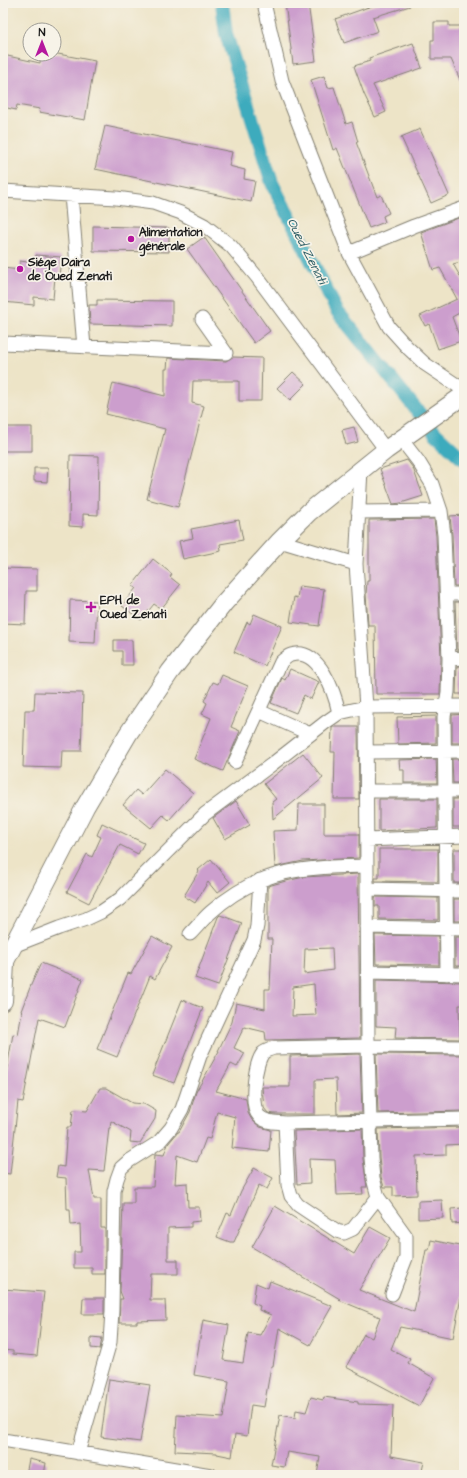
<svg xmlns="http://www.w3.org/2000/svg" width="467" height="1478" font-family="'Architects Daughter',sans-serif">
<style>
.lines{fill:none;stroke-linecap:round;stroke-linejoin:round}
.canal{stroke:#3eabbd;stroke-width:14}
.building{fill:#cc9ecd;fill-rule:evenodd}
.street-casing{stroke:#848072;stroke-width:15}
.secondary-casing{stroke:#848072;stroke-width:20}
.street{stroke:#fff;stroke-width:13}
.secondary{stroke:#fff;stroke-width:18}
.poi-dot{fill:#b5179e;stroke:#f7f3e8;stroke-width:1.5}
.labels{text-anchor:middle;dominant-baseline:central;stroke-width:3.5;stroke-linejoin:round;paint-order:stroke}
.poi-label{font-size:12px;font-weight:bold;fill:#1c1c1c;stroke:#f7f3e8;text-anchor:start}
.water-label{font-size:13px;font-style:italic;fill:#2b5c64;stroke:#f7f3e8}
</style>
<rect width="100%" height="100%" fill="#f7f3e8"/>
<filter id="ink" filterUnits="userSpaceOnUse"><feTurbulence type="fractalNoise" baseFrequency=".025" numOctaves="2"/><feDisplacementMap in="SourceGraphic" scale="8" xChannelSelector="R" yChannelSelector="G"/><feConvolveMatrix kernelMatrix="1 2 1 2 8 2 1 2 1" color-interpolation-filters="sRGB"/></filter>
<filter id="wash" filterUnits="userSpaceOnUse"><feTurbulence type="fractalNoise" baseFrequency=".012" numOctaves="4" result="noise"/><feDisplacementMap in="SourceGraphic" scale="16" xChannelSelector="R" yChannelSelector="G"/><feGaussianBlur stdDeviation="0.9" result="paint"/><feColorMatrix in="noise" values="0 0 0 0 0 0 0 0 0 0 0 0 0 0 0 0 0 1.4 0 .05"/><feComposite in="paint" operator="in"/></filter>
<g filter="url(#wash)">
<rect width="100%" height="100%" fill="#ede4c7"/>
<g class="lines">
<path class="canal" d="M222 3 226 34 272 183 337 311 436 434 464 460"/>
</g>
<g id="blocks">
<path class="building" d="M285 3H308L316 61 293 64Z
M380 3H409L410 6 373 17 378 31 344 43 335 19Z
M434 22H449V26H464V89L451 59H431V40H434Z
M413 43 422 68 373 85 386 112 375 117 364 94 354 66 370 61 369 58Z
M41 54H58L95 61 85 120 39 112 40 109 17 105 16 110 3 107V55L40 63Z
M324 76 328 88 334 87 346 124 352 122 358 142H356L377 197 381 195 389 213 383 216 385 222 369 228 337 148 333 150 311 80Z
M105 126 232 152 229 166 245 170 244 179 255 181 251 202 95 169Z
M420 129 449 195 431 203 401 137Z
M464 216V261L453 264 464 283V312L463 311 452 317 461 341 438 349 429 324 425 326 420 316 457 299 440 268 433 270 421 232Z
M93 226 169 228V252L93 251Z
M204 237 270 331 254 343 187 249Z
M36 255 61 257 59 277H55L53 299 34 297V305L3 302V268L20 270V261L35 263Z
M97 300 172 301V326L90 324 89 305H97Z
M232 357 262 358 261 401H239V381H193L192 403 204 406 178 507 147 499 165 429 106 414 113 383 165 396V369H167L168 358 226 361Z
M293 372 306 384 290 400 277 388Z
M3 427H32V451H3Z
M354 427 358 442 346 445 342 430Z
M70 455 99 456 98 515 83 514V527L69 526Z
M407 460 413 468 423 496 401 503 393 504 380 469Z
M34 468H48L47 482 34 481Z
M464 515V586H454L452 535 450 516Z
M434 519 436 536 441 659 440 694H376L375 625H368L366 594 367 581H369V520Z
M239 520 243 540 220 544 221 551 183 559 179 541 193 538 191 529Z
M153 559 172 574 170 577 180 585 161 609 154 604 141 620 122 606 136 588 132 586Z
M3 568 37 569V591H26L25 624 3 623Z
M299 586 324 589 319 626 290 622 294 597 297 598Z
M70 600 97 601 95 643 69 642Z
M455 602H464V650H457Z
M254 614 282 626 265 666 234 652 247 622 250 624Z
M114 640H132L133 665H122V651H114Z
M457 666H464V694H456Z
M290 669 319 682 311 699 304 695 296 713 271 703 282 678 285 680Z
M222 675 248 686 231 727 240 731 223 771 194 759 211 718 202 714 207 703 204 701 213 682 218 684Z
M35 692 83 693 81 751H62L61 768 23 767 25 710H34Z
M464 714V743H452V715Z
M436 716V743L398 744 397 717Z
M333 727H358L359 799H334L335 752H331L332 728Z
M303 753 323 778 273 819 272 802 276 799 264 784Z
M436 759 437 783H404V770H400L399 760Z
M452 759H464V783H453Z
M165 769 193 793 169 820 163 815 151 828 123 805 136 790 142 795Z
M379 799H437V828L379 831Z
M453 799H464V827H453Z
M236 801 250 825 225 839 213 818Z
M299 804H324V834H359V858L303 861 275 867 273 831 298 830Z
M102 823 144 843 138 854 120 845 89 903 67 892 87 854 92 857 101 837 97 835Z
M379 849H438V882L375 881V878H379Z
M454 849H464V883H454Z
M211 859 230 882 217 893 208 882 195 903 184 896 199 871 198 870Z
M358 874 360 1038 266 1040 265 1032 244 1027 234 1048 245 1053 237 1067 231 1064 216 1091 246 1099 248 1113 252 1120 260 1127 271 1130 269 1152 232 1148 235 1117 217 1112 210 1139 206 1138 197 1162 177 1155 175 1184 187 1183 188 1207H199L200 1221 191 1222V1227L168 1228V1260H178V1274H151L150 1300H165L166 1320 137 1321V1323H119L120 1299H123L120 1291 123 1203H134V1187H153L155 1154 164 1155 168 1144 178 1132H179L190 1112 196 1092 219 1051H218L232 1022 236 1003 265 1009V989H270L272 939H268V886L286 881 304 877ZM332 948 333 970 304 974 305 949ZM314 984 316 1015 292 1016 293 987Z
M375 897 438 898V920L379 919V906H375Z
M454 899H464L463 921H454Z
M220 915 242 923 218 986 195 978 218 917Z
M375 935 439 936V965L376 964Z
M152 936 172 947 155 979 150 976 117 1057 97 1049 128 973 131 974Z
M455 937H464V966H455Z
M41 963 83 979 65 1027 39 1018 23 1102 18 1101 10 1174 3 1173V1067L7 1068 13 1034 18 1035 22 1012 21 1011 31 985Z
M376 980 464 982V1005H459L460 1039 395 1038 396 1027 376 1026Z
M182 1000 203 1008 174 1083 152 1075Z
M360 1054 362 1113 337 1114 336 1079 315 1080V1114H275L268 1113 264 1108 262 1087H290V1056Z
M376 1054 464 1055V1111L378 1113Z
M100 1088H106L132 1103 144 1104 156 1111 155 1119 140 1143 130 1142 131 1132 111 1121 110 1128H109L104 1171 89 1170 94 1199H101V1228H105V1274H92V1268H74V1252H81L80 1224 71 1225 70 1209H67L66 1178 56 1177 58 1166 64 1167 67 1127H71L73 1110 87 1111Z
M464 1127V1144L446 1145V1155L416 1156 417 1195 393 1196V1187H384L381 1177 379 1157 378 1129Z
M362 1129 363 1159 367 1187H362L363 1194 337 1195 335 1160 309 1159 310 1183 297 1184 294 1131Z
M254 1168 273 1178 267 1189 259 1185 234 1242H230L217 1237 227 1213 231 1215 241 1191Z
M442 1200 443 1218 418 1219V1201Z
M275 1206 354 1254 370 1227 390 1238 359 1290 414 1312 426 1250H429L431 1240 464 1247V1282L453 1338 400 1327 391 1349 410 1359 408 1363 434 1378 419 1406 346 1367 364 1334 372 1338 380 1317 339 1300 340 1299 252 1247Z
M462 1208 463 1223 452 1224 451 1209Z
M270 1281 332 1306 310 1345 279 1328 273 1366H271L264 1407 251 1405 247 1436 235 1434 232 1457 217 1454V1453L175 1451 177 1415 223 1418 224 1412 229 1381 194 1375 203 1320 229 1325 223 1360 243 1363 248 1333 260 1335 271 1315 259 1310 260 1306 253 1303 256 1283 268 1288Z
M3 1289 44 1292 37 1356 13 1354V1351L3 1350Z
M83 1298H104V1314H82Z
M91 1337 102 1338 100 1349 91 1348Z
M109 1379 150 1385 140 1442 101 1437Z
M311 1397 323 1400 324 1397 358 1402V1404L393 1405 391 1456 424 1462 421 1475H317L320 1457 287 1452 284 1467 271 1465 280 1415 295 1418 296 1410 306 1412Z
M29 1459 46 1463 44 1475H26Z"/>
</g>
</g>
<g filter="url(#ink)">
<use href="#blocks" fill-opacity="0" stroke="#848072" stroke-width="1"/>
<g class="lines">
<defs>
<path id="street" d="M264 3 282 81 349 253 389 327 407 347 425 364 464 390
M3 191 116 198 153 203 181 213 204 225 231 246 257 277 386 450
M71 195 84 347
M349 253 414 226 464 208
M3 343 226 353 202 319
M401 439 418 461 432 484 441 511 444 535 449 659 448 692 444 717 447 974
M361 469 356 564 366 707 368 1046 371 1158 373 1178 378 1197 406 1236V1258L392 1294
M358 512 441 511
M280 541 356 564
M447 594H464
M449 659 464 658
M259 711 310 734
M367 752 464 751
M235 762 281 662C284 660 287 656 291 655 319 646 335 694 339 713
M367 791H464
M367 840 464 836
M367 889 464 891
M367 927 464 929
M190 934C197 927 203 919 211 912 260 868 305 867 367 866
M3 945 13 946 59 928 86 919 101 912 120 899 205 814 271 765 326 722 339 713 366 707 464 706
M368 972 464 974
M464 1047 368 1046 274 1048C271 1049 265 1051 263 1053 255 1063 249 1106 259 1116 265 1123 276 1122 285 1123L464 1119
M285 1123 288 1185 291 1196 298 1205 337 1231 344 1233 353 1229 378 1197
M3 1440 211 1475
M78 1453 110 1342 112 1311 114 1191 117 1179 121 1168 129 1161 159 1142 171 1128 182 1109 200 1056 254 940 257 926 260 880"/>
<path id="secondary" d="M3 965 85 807 128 734 170 672 224 603 280 541 309 512 386 450 464 395
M3 1001 5 963"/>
</defs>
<use href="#street" class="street-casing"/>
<use href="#secondary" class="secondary-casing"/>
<use href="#street" class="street"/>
<use href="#secondary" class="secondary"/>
</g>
</g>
<g class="poi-dot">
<circle cx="131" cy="239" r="4"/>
<circle cx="20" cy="269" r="4"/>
<path d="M89 601h4v4h4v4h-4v4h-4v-4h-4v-4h4z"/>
</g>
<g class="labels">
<g class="poi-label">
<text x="139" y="232">Alimentation<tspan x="139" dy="14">générale</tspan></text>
<text x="28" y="262">Siége Daira<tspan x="28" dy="14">de Oued Zenati</tspan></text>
<text x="100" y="600">EPH de<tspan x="100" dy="14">Oued Zenati</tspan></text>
</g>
<g class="water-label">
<text transform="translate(307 251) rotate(63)">Oued Zenati</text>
</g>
</g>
<rect width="467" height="1478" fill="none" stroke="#f7f3e8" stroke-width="16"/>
<g transform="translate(42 42)"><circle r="19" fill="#f7f3e8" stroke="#9f9d96"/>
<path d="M0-3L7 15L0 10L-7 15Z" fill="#b5179e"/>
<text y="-6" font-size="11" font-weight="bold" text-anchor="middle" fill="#1c1c1c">N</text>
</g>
</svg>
